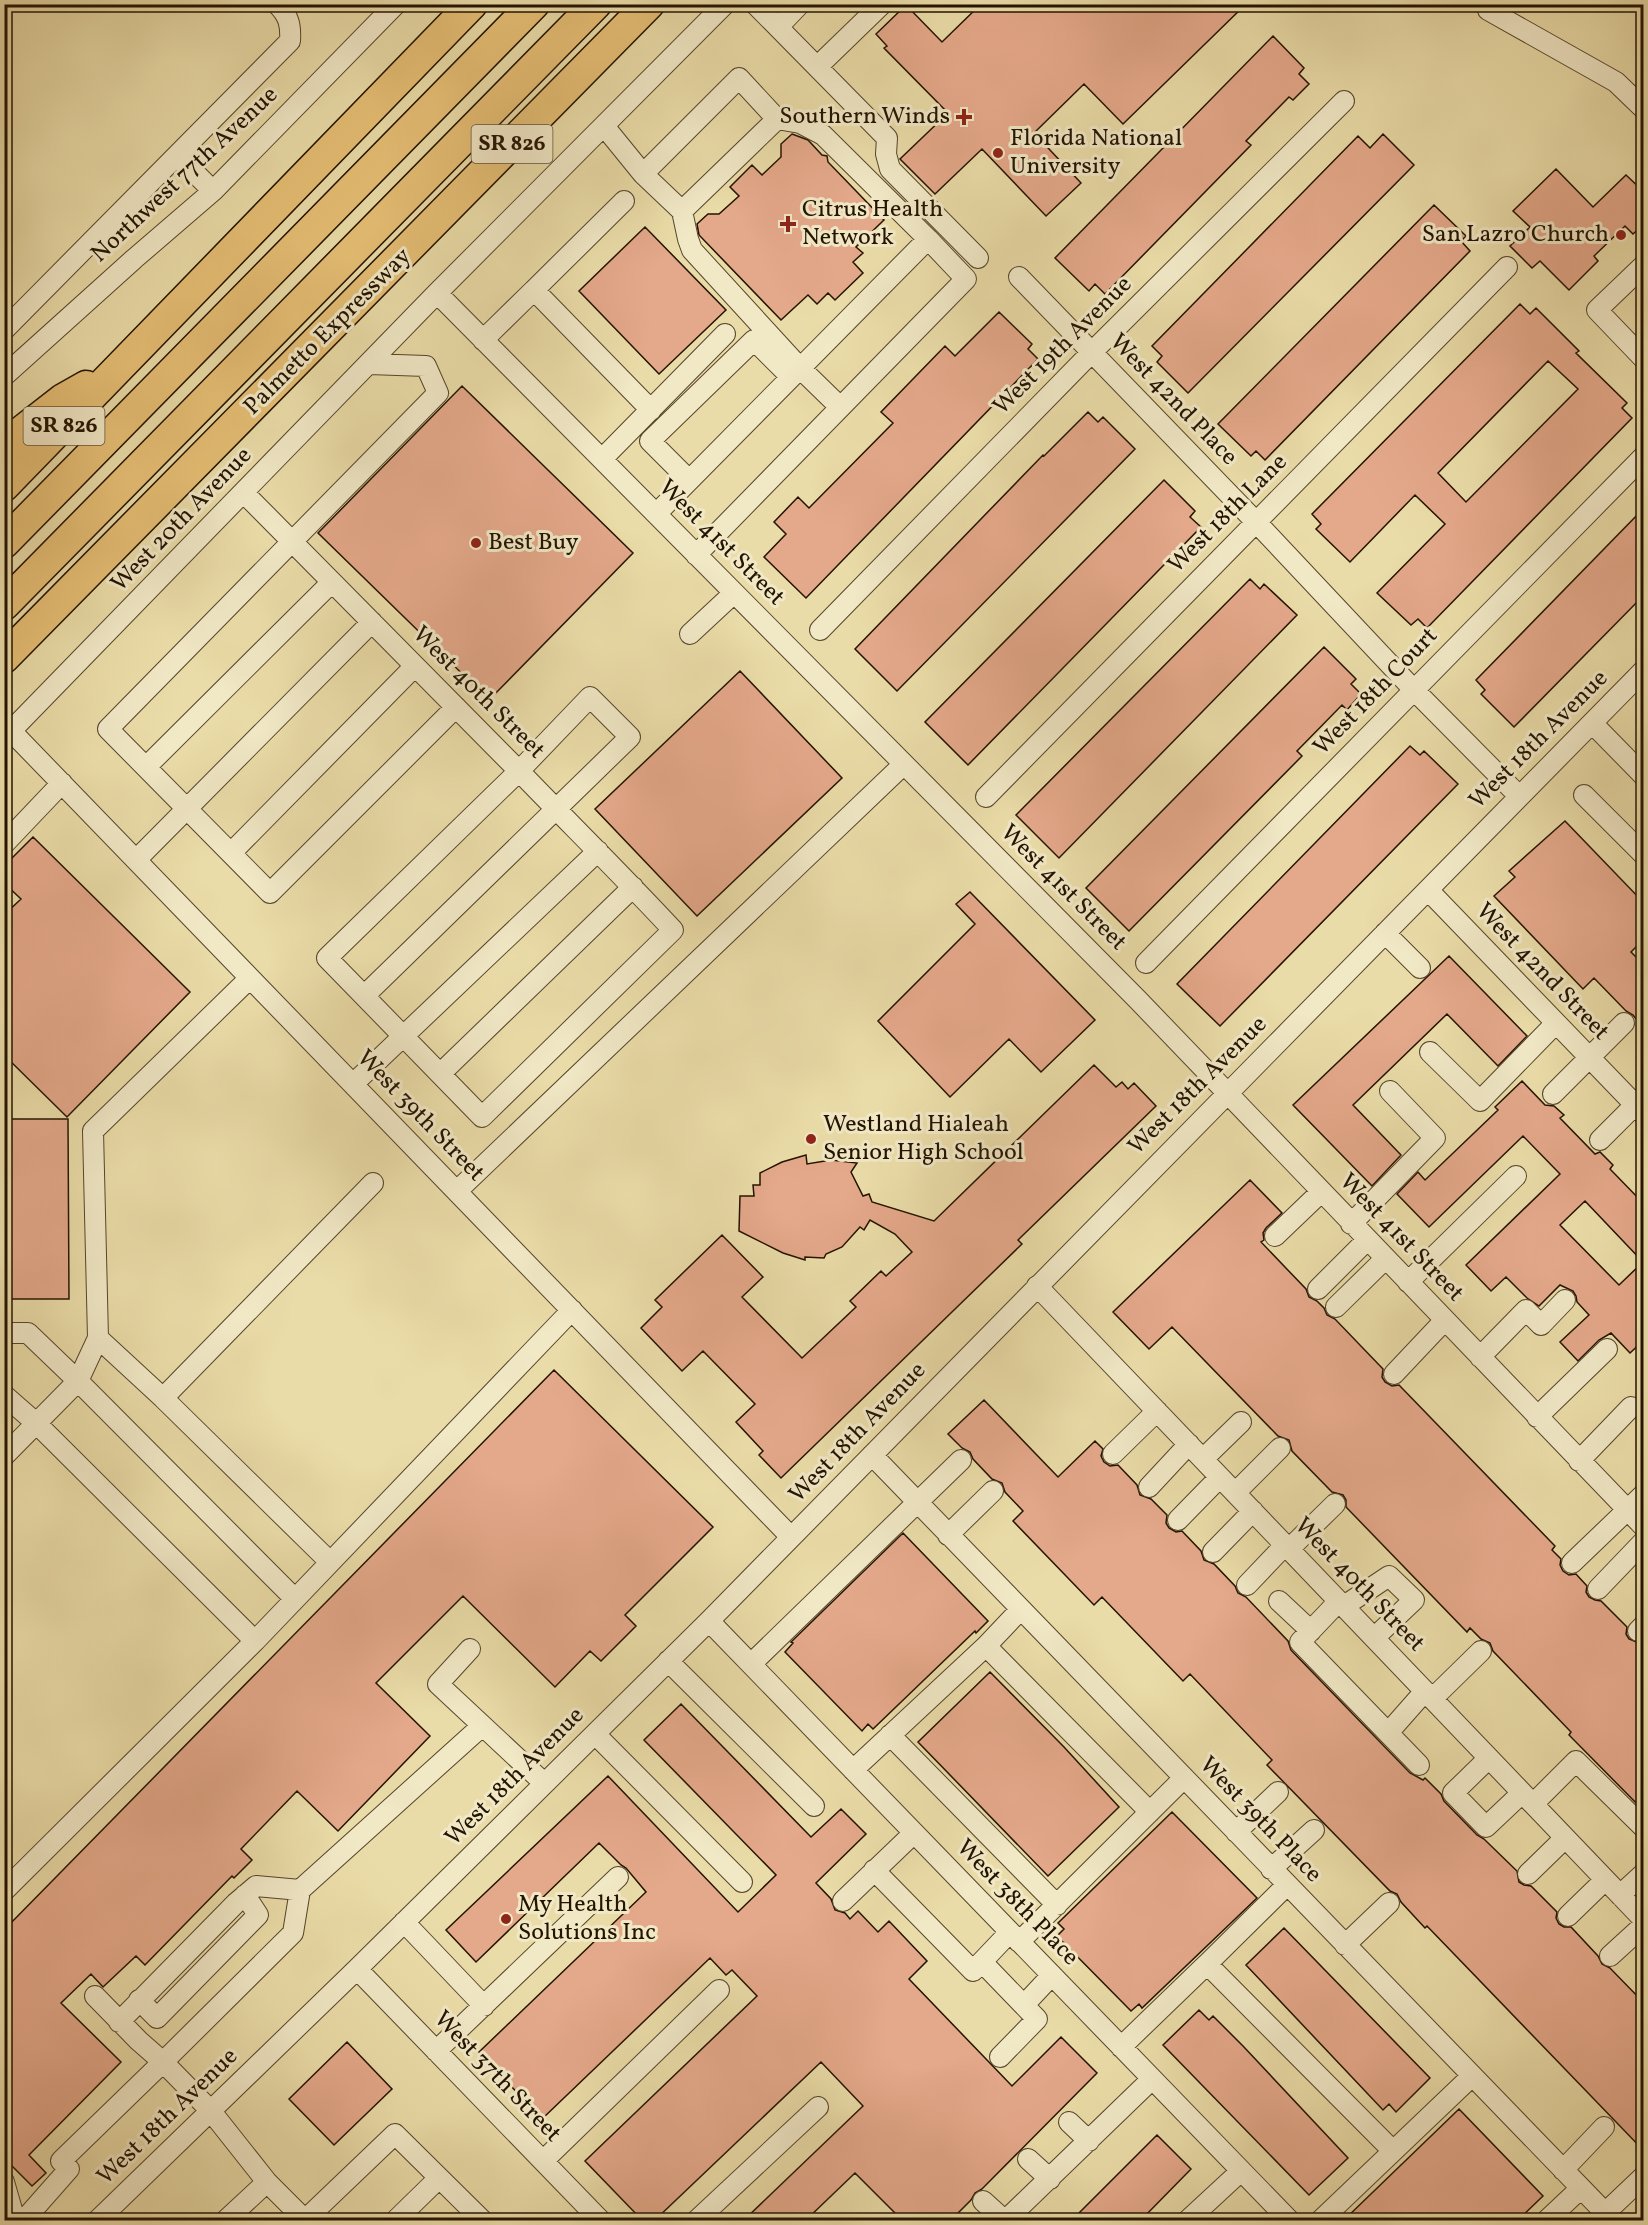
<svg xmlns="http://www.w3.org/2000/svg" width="1648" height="2225" font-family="Vollkorn,serif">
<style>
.building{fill:#e4a88a;stroke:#231301;stroke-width:1.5;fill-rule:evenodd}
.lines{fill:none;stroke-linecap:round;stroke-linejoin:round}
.minor-casing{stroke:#55452b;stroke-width:22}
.highway-casing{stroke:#231301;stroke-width:33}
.minor{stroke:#f1e8c6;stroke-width:20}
.highway{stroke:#e5be74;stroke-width:30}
.poi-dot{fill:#8f2418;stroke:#f1e8c6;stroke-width:2}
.labels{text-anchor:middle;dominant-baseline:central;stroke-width:6;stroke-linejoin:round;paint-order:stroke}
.shield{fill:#f1e8c6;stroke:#61533c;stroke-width:1.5}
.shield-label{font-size:22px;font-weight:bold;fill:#231301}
.poi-label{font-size:24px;fill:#231301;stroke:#f1e8c6;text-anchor:start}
.street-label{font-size:24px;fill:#231301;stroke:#f1e8c6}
</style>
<rect width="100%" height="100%" fill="#eadca8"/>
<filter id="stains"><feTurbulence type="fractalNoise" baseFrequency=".00333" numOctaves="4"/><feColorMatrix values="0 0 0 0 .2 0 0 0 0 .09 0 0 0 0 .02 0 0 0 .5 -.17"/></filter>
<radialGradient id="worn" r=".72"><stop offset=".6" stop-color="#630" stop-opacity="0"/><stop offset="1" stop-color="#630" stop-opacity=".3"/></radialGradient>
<path class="building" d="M981 4H1246L1123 124 1084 84 1034 133 1081 183 1046 216 982 149 935 194 900 159 948 113 884 48 887 46 876 34 906 5 942 42Z
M1273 36 1304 68 1299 74 1309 84 1293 100 1289 97 1246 141 1251 145 1105 294 1095 284 1089 291 1055 258Z
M792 134 808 140 822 155 827 156 828 162 884 220 856 247 863 253 853 262 863 273 835 300 828 293 817 304 808 295 781 320 699 235 697 224 708 214H719L739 196 730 187 752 165 762 175 781 157V144Z
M1383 134 1414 165 1188 393 1157 362 1162 356 1152 346 1358 136 1370 148Z
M1556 169 1593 207 1626 175 1644 192V224L1633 234 1625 226 1594 256 1598 261 1569 290 1540 261 1532 268 1510 246 1530 227 1513 211Z
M1434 205 1466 236 1461 241 1470 251 1265 460 1256 451 1251 456 1218 424Z
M645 227 726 310 659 374 579 291Z
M1520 304 1530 314 1536 308 1579 351 1576 353 1627 403 1622 408 1632 418 1427 628 1418 619 1411 625 1377 593 1445 524 1415 495 1350 562 1316 529 1321 524 1312 514ZM1548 361 1578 389 1466 502 1438 473Z
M999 312 1032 344 1028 349 1038 359 806 598 764 557 786 534 774 522 798 497 809 508 893 423 881 412 945 346 955 356Z
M462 386 633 553 489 700 318 533Z
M1088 412 1098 422 1103 417 1135 449 897 691 855 649 1043 455 1044 456Z
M1164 480 1195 511 1190 517 1201 527 968 765 925 722Z
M1644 508V595L1514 727 1481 694 1485 690 1476 680Z
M1250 579 1260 589 1264 584 1297 615 1059 858 1016 815Z
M1324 647 1356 679 1351 684 1361 694 1347 710 1342 705 1297 751 1302 756 1129 931 1086 888Z
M740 671 842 778 697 916 595 809Z
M1410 746 1420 755 1424 751 1458 784 1220 1026 1177 984Z
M1565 821 1644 903V939L1631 952 1644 965V1029L1633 1015 1626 1011 1594 978 1583 989 1494 896 1515 877 1509 871Z
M33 837 190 992 67 1117 4 1055V915L21 899 4 883V866Z
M970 892 1095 1020 1041 1072 1009 1039 950 1097 878 1021 975 924 956 904Z
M1449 956 1527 1036 1498 1066 1447 1014 1353 1105 1401 1155 1372 1186 1293 1105Z
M1094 1065 1116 1087 1122 1082 1128 1089 1134 1083 1156 1106 1018 1240 1022 1244 781 1478 759 1455 763 1451 736 1422 755 1404 703 1351 682 1371 641 1328 662 1307 655 1300 722 1235 763 1277 742 1297 802 1358 856 1307 850 1301 881 1271 886 1276 912 1252 895 1234 870 1220 864 1230 860 1227 842 1247 826 1254 824 1258 805 1257V1260L783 1253 739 1231 740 1196H754L753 1185H760V1173L782 1162 806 1155 807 1164 831 1160 857 1163 851 1172 863 1196 869 1194 872 1202 934 1221Z
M1522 1081 1545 1105 1554 1106 1564 1115 1560 1118 1595 1154 1600 1152 1613 1165 1610 1169 1644 1204V1340L1630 1353 1611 1333 1599 1340 1578 1361 1560 1342 1589 1315 1577 1302 1576 1296 1573 1291 1560 1285 1539 1306 1527 1298 1506 1277 1491 1291 1466 1265 1560 1174 1523 1136 1429 1227 1397 1194 1418 1172 1425 1180 1498 1110 1495 1107ZM1585 1201 1643 1262 1619 1285 1560 1225Z
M4 1119H68L69 1299H4Z
M1250 1180 1282 1213 1266 1228 1263 1233 1264 1240 1261 1242 1306 1289 1309 1297 1317 1301 1324 1308 1327 1315 1335 1319 1383 1369 1382 1377 1385 1382 1392 1386 1399 1385 1555 1546 1552 1550 1561 1559 1560 1565 1563 1571 1569 1575 1576 1574 1587 1586 1586 1592 1589 1597 1595 1600 1601 1601 1627 1627 1626 1634 1629 1639 1644 1645V1811L1569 1735 1571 1732 1493 1651 1490 1643 1481 1639 1470 1628 1467 1632 1346 1507V1500L1343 1495 1332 1492 1292 1451 1289 1440 1278 1436 1172 1327 1149 1349 1113 1312Z
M554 1370 713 1527 625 1615 636 1626 601 1661 590 1651 555 1687 463 1596 376 1683 430 1736 338 1831 297 1791 241 1849 252 1860 234 1878 232 1876 145 1965 136 1956 103 1987 91 1974 61 2003 121 2062 29 2155 46 2173 32 2186 4 2158V1930Z
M984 1400 1058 1477 1095 1441 1103 1449 1101 1456 1104 1462 1110 1466 1118 1465 1137 1485 1140 1495 1151 1499 1167 1515 1166 1523 1169 1528 1176 1532 1182 1531 1201 1551 1204 1560 1214 1564 1235 1586 1238 1593 1246 1597 1288 1641 1291 1650 1410 1773 1423 1780 1425 1778 1441 1794 1444 1801 1477 1835 1484 1839 1517 1871 1519 1882 1524 1885 1531 1886 1557 1912 1556 1918 1559 1924 1564 1927H1571L1598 1956 1602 1964 1610 1968 1644 2003V2151L1427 1926 1425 1928 1401 1902 1397 1894 1390 1891 1267 1765 1272 1760 1190 1674 1183 1681 1102 1597 1094 1605 1013 1521 1023 1511 1005 1492 1002 1483 992 1479 973 1459 970 1452 962 1448 948 1434Z
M903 1533 988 1621 976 1633 975 1631 873 1729 868 1724 862 1731 785 1652 793 1643 791 1642Z
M990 1672 1064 1747 1119 1807 1048 1876 918 1742Z
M681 1704 811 1837 841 1809 866 1834 816 1883 831 1899 835 1910 845 1913 850 1919 858 1911 878 1932 889 1921 927 1961 909 1979 1012 2086 1061 2037 1097 2073 982 2189 975 2193 971 2200 951 2220H902L855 2173 806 2220H744L863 2106 821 2062 655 2220H642L585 2161 757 1996 732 1970 726 1975 710 1958 542 2119 479 2052 646 1892 626 1868 621 1865 599 1843 476 1962 446 1930 608 1776 738 1912 776 1875 644 1740Z
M1172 1812 1257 1898 1142 2008 1139 2004 1131 2011 1057 1936 1064 1929 1058 1923Z
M1284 1928 1430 2078 1396 2112 1389 2104 1383 2110 1246 1965Z
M1199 2010 1209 2020 1213 2016 1243 2046 1348 2158 1309 2195 1163 2045Z
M347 2042 392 2089 334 2145 289 2099Z
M1459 2109 1543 2196 1518 2220H1344Z
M1157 2135 1191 2169 1141 2220H1072Z"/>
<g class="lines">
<defs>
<path id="minor" d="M755 4 887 138 886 154 890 169 978 258
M1488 10 1616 82 1644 109
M778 27 800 4
M817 67 882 4
M777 119 682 211 643 174 739 78 777 119 800 123 823 135 928 239
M604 126 643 174
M178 156 213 191
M682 211 688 239 692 250 800 368 840 407
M1644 265 1597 310 1644 359
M1019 277 1256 522 1414 690 1519 796
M534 290 624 201
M437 293 1138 1000 1644 1527
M4 330 290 41C291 25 289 16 277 4
M483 340 534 290 651 410
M369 364 426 366 438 393 108 729 270 893 456 707
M4 376 134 259 213 191 396 4
M602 459 725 334
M689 480 650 441 754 340 791 377
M244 493 519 771C570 824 623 876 673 930L482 1117 327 958 519 771 590 697 630 737 364 996
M656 514 928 239 966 279 696 555
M820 630 1091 353 1344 101
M690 634 734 593
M1592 723 1644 776
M11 731 791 1537
M4 738 437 293 725 4
M146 767 332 582
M1584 795 1644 855
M986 797 1507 267
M4 844 62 783
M231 853 415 666
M136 860 372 622
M1428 890 1644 1114
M1385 933 1420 968
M1146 963 1644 456
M250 978 93 1131 98 1338 78 1381 295 1599
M1430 1052 1480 1101 1556 1023
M440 1074 633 887
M353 1084 598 851
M1553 1094 1624 1023
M1600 1140 1644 1096
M457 1191 904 764
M1351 1224 1435 1138 1390 1091
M1275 1236 1321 1192
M1408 1282 1516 1176
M1037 1286 1644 1920
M1318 1289 1367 1240
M1336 1307 1385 1259
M4 1333H28L78 1381 4 1456
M98 1338 163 1398 330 1562
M1480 1357 1526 1310 1541 1325 1565 1300
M1394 1374 1444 1321
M4 1395 36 1423 255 1641 4 1891
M163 1398 373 1183
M1537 1417 1607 1349
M1113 1454 1157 1411
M872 1455 1612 2220
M1203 1459 1241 1422
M1579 1461 1631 1407
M1149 1487 1189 1444
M1235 1493 1280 1448
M1178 1520 1220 1477
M948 1535 993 1491
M1289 1549 1335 1504
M1213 1552 1253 1511
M1572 1563 1644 1494
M1247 1585 1285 1545
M1598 1589 1644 1541
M1279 1601 1311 1631
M1339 1601 1300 1642 1419 1765
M1344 1606 1389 1576 1414 1600 1374 1638
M1021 1609 986 1646 1150 1812
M709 1621 1289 2220
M1638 1631 1644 1625
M255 1641 572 1310
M470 1649 438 1684 544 1783
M668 1661 814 1806
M751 1664 961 1460
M1432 1699 1481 1651
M1388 1733 1425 1691
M595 1734 742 1882
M890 1735 1057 1905
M1489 1758 1453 1793 1486 1827 1522 1793
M853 1770 986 1646
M1533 1804 1576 1761 1644 1828
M1236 1832 1278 1792
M1271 1869 1314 1830
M874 1870 973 1971 1010 1932
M1528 1874 1565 1838
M1620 1895 1644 1873
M843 1901 914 1833
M1568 1916 1605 1880
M404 1922 484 2006
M1019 1942 1184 1778
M1345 1945 1389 1903
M1610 1956 1644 1925
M982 1962 1037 2019 1000 2057
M1207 1964 1287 1885
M357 1969 600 2220
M139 2000 157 2018 258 1915 245 1895
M1024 2005 1052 1975
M119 2022 236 1903 256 1886 300 1890
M1121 2047 1207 1964 1393 2151
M436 2051 618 1877
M1069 2122 1089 2141
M1028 2159 1050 2179
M543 2161 719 1990
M1563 2170 1604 2127
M4 2182 15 2220
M983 2201 1004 2220
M1605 2213 1644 2176
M24 2220 69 2169 61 2161 163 2062 139 2041 95 1996
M98 2220 357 1969 709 1621 1644 670
M226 2220 267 2182
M305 2220 267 2182 210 2110 163 2062 293 1933 300 1890 482 1726
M305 2220 395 2134 482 2220
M396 2220 439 2178
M697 2220 818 2107
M1006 2220 1152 2079
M1188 2220 1241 2171
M1321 2220 1472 2076
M1547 2220 1581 2188"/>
<path id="highway" d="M4 445 63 399 86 386
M4 486 472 4
M4 543 534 4
M4 605 596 4
M4 658 649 4"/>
</defs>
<use href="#minor" class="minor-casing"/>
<use href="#highway" class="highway-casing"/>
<use href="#minor" class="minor"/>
<use href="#highway" class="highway"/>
</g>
<g class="poi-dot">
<path d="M961 108h6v6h6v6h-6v6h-6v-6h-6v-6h6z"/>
<circle cx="998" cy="153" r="6"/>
<path d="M785 215h6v6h6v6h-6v6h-6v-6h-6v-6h6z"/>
<circle cx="1621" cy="235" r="6"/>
<circle cx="476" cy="543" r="6"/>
<circle cx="811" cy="1139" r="6"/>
<circle cx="506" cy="1919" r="6"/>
</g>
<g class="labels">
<g class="shield">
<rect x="471.5" y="125" width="81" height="38" rx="4.5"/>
<rect x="23.5" y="407" width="81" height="38" rx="4.5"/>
</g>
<g class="shield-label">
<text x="512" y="144">SR 826</text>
<text x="64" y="426">SR 826</text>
</g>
<g class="poi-label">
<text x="950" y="117" text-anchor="end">Southern Winds</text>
<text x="1010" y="139">Florida National<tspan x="1010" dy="28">University</tspan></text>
<text x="802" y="210">Citrus Health<tspan x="802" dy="28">Network</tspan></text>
<text x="1609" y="235" text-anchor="end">San Lazro Church</text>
<text x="488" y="543">Best Buy</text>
<text x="823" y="1125">Westland Hialeah<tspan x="823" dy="28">Senior High School</tspan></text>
<text x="518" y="1905">My Health<tspan x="518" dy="28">Solutions Inc</tspan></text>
</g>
<g class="street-label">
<text transform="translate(185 175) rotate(-43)">Northwest 77th Avenue</text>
<text transform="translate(328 332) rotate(-45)">Palmetto Expressway</text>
<text transform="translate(1063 346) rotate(-45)">West 19th Avenue</text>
<text transform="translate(1173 400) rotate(46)">West 42nd Place</text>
<text transform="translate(1228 514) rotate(-45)">West 18th Lane</text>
<text transform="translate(182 520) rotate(-46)">West 20th Avenue</text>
<text transform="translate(721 543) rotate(45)">West 41st Street</text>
<text transform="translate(1376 692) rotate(-46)">West 18th Court</text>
<text transform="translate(478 693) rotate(45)">West 40th Street</text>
<text transform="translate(1539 740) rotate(-45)">West 18th Avenue</text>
<text transform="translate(1063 888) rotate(45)">West 41st Street</text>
<text transform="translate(1542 972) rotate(46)">West 42nd Street</text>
<text transform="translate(1198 1086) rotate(-45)">West 18th Avenue</text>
<text transform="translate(420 1116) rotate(46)">West 39th Street</text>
<text transform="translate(1401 1238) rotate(46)">West 41st Street</text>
<text transform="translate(858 1433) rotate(-46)">West 18th Avenue</text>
<text transform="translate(1359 1585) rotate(46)">West 40th Street</text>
<text transform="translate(515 1777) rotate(-45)">West 18th Avenue</text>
<text transform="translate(1260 1820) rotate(46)">West 39th Place</text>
<text transform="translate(1017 1903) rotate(46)">West 38th Place</text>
<text transform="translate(497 2077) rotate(46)">West 37th Street</text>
<text transform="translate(168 2117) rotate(-44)">West 18th Avenue</text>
</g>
</g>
<rect width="1648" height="2225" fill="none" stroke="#eadca8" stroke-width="24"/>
<rect x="6" y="6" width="1636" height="2213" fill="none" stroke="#231301" stroke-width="3"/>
<rect x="12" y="12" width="1624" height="2201" fill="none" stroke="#231301" stroke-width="1.5"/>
<rect width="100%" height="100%" filter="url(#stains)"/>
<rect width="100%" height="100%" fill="url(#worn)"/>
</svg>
